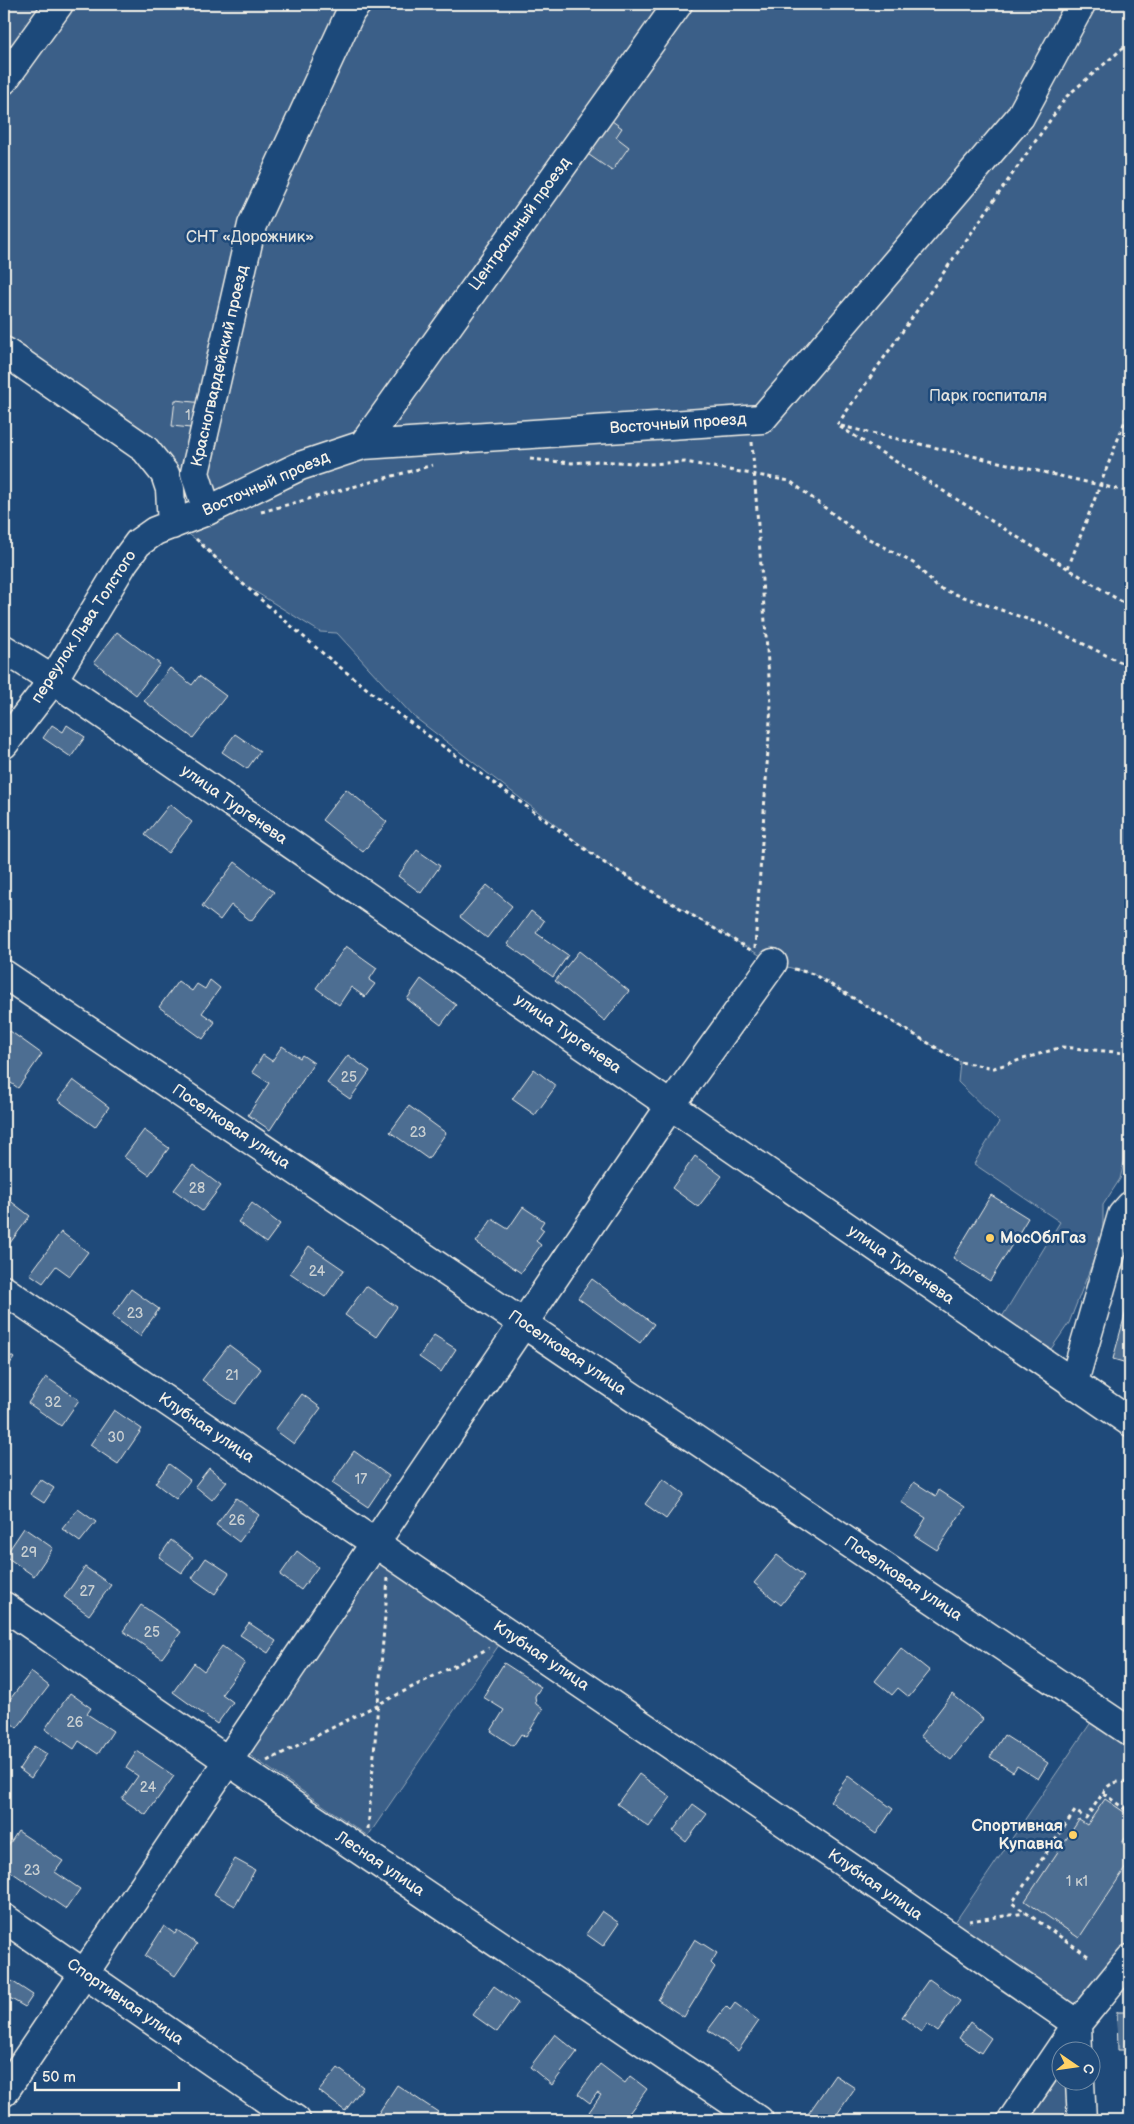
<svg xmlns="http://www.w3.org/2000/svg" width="1134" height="2124" font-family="'Balsamiq Sans',sans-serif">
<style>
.green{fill:#3a5f88;stroke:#97a8b8}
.building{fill:#4d6e92;stroke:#f4f1e8}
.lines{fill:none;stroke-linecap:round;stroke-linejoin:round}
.minor-casing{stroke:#f4f1e8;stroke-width:31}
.path{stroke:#f4f1e8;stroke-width:3;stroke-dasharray:4 4;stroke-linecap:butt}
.minor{stroke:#1f4a7a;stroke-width:28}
.poi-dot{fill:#ffd166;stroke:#1f4a7a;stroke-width:2}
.labels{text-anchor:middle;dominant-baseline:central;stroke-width:5;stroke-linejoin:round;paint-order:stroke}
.number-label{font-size:14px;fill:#cad0d2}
.street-label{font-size:16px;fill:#f4f1e8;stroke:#1f4a7a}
.park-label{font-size:16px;fill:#e1e2de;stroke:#1f4a7a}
.poi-label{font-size:16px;font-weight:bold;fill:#f4f1e8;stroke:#1f4a7a;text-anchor:start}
</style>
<rect width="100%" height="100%" fill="#1f4a7a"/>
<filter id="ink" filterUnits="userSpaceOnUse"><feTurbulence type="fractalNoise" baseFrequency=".02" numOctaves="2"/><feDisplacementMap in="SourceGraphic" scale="10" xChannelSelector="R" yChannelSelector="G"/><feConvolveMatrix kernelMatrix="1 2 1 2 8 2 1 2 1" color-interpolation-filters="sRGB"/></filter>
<g filter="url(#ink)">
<path class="green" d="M4 4H1130V1138L1120 1179 1103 1205V1236L1069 1323 1051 1349 1002 1317 1060 1222 974 1164 999 1122 958 1082 960 1062 813 974 773 963 606 864 413 716 337 633 320 632 243 584 198 541 175 524 165 474 4 351Z
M380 1559 501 1642 368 1836 248 1754Z
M1096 1715 1130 1738V1939L1076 2018 949 1931Z
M1061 2065 1062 2082H1075L1077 2120H1022Z"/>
<path class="building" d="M605 116 622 128 616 137 629 147 612 171 582 150Z
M175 400 203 403 200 429 172 426Z
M117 632 160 664 136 695 94 662Z
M170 668 192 685 199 676 226 696 193 738 144 701Z
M52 725 63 732 67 725 85 737 71 757 43 738Z
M235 734 260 751 247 769 222 752Z
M346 789 387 822 363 852 322 820Z
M170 804 192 822 168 853 145 835Z
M417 850 440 866 421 893 398 876Z
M235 862 274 892 251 921 231 905 220 920 202 906Z
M487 885 512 906 487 938 460 917Z
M531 911 544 921 536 933 568 955 553 977 507 944Z
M346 946 377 968 369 980 375 984 365 997 351 987 339 1005 316 988Z
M579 951 629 991 605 1021 555 981Z
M421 979 456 1005 441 1025 407 999Z
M210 980 220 988 202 1013 215 1022 203 1039 159 1007 178 981 192 991 197 984 205 989Z
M10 1031 42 1054 18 1088 4 1078V1039Z
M282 1046 300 1058 302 1055 314 1063 270 1130 248 1115 269 1083 252 1072 263 1055 272 1061Z
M348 1055 370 1071 350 1099 327 1083Z
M534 1069 556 1086 535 1115 512 1099Z
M73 1080 109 1107 95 1127 58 1100Z
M409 1106 446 1133 428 1159 390 1132Z
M144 1130 169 1148 149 1175 124 1157Z
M695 1156 722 1176 698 1207 672 1188Z
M193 1165 221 1186 202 1211 174 1190Z
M991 1195 1028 1218 990 1281 953 1258Z
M4 1196 30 1216 7 1247 4 1244Z
M252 1203 280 1224 266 1243 238 1222Z
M523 1207 544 1221 540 1227 544 1230 536 1241 541 1245 521 1273 476 1242 492 1219 508 1229Z
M61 1232 88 1252 70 1276 56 1266 43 1283 30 1274Z
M309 1246 344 1270 325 1297 290 1273Z
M592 1279 654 1324 640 1343 578 1298Z
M366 1286 397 1307 376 1337 345 1315Z
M131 1289 159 1309 140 1336 112 1316Z
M1130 1296V1364L1113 1359Z
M434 1335 456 1349 441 1372 419 1357Z
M229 1345 261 1369 235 1404 202 1380Z
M4 1351 14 1358 4 1372Z
M46 1377 79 1400 61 1426 28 1403Z
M302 1394 321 1408 294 1444 275 1430Z
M114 1410 142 1429 118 1464 90 1445Z
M354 1451 389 1476 368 1507 332 1483Z
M169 1464 190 1480 176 1499 155 1483Z
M209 1468 227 1482 212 1500 195 1486Z
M40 1479 54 1488 44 1503 30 1494Z
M663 1479 684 1494 666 1519 645 1504Z
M914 1482 936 1496 939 1490 965 1507 937 1550 915 1536 926 1518 901 1502Z
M236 1498 259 1515 239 1542 216 1525Z
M78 1509 96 1522 80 1542 62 1529Z
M24 1528 53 1548 34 1576 5 1556Z
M171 1540 193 1557 182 1573 159 1557Z
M297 1551 318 1567 301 1590 280 1575Z
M777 1555 804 1576 781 1605 754 1583Z
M206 1558 229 1573 215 1594 192 1578Z
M85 1567 111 1585 89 1615 64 1597Z
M141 1605 181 1632 162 1658 123 1631Z
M249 1623 276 1641 268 1653 240 1635Z
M222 1646 245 1663 222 1694 233 1702 217 1724 173 1692 194 1663 204 1671Z
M901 1648 930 1671 909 1697 898 1688 892 1695 875 1681Z
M504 1663 541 1687 535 1696 536 1704 543 1709 526 1737 521 1734 513 1746 491 1731 504 1710 483 1697Z
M31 1672 49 1686 17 1728 4 1717V1707Z
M70 1693 91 1708 87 1714 113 1731 98 1754 79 1741 74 1749 45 1729Z
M952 1694 983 1719 951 1760 920 1736Z
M1004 1735 1048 1763 1038 1779 1017 1766 1013 1772 990 1757Z
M34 1746 47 1754 31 1778 19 1769Z
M137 1751 174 1776 146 1815 122 1799 138 1776 126 1768Z
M639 1774 671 1797 649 1827 617 1804Z
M848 1776 893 1809 876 1834 830 1801Z
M1105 1799 1130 1816V1831L1122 1843 1130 1849V1861L1079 1938 1025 1901 1079 1820 1087 1825Z
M693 1804 707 1814 686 1842 673 1831Z
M18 1831 63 1861 55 1872 80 1889 66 1909 4 1867V1852Z
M235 1859 255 1870 235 1906 214 1894Z
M602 1911 619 1923 603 1946 586 1934Z
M164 1926 175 1934 177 1930 197 1944 175 1976 145 1956Z
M695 1939 717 1953 711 1963 715 1967 684 2017 658 2000Z
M4 1976 33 1995 25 2007 8 1997 4 2004Z
M929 1979 960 2001 938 2032 927 2024 922 2032 902 2017Z
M494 1986 518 2003 497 2032 473 2015Z
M735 2003 759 2021 738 2051 708 2030 726 2006 730 2010Z
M1117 2012H1130V2050H1118Z
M970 2022 991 2038 981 2053 959 2038Z
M555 2034 577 2052 552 2085 530 2067Z
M600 2064 625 2083 630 2076 647 2089 624 2120H599L589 2112 601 2095 597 2093 590 2103 578 2094Z
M338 2068 363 2087 345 2111 319 2091Z
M835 2075 855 2088 833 2120H810L806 2117Z
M397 2085 438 2112 432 2120H374Z
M219 2114 228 2120H214Z"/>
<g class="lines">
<defs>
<path id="minor" d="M4 80 59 4
M4 351 145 449 165 474 170 489 172 525
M363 445 678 4
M207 511 195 473 252 225 351 11 357 4
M4 649 53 680 1130 1422
M4 744 53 680 124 562 138 543 155 531 207 511 300 466 363 445 762 419 1020 117 1081 4
M4 974 1130 1732
M4 1290 882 1889 1077 2024 1078 2052
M1073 1385 1122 1215 1130 1206
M4 1606 228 1761 759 2120
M4 1918 296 2120
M1080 2082 1082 2120
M4 2092 671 1105 773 963
M1012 2120 1077 2024 1130 1959"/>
</defs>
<use href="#minor" class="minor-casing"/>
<path class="path" d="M1130 42 1067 96 837 425 1130 607
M841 426 1130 492
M752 442 771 705 755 948
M530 459 572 463 599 461 649 464 685 462 790 481 858 533 915 564 938 588 1047 626 1130 667
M261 512 433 465
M196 539 243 584 320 651 397 713 606 864 754 952
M1068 568 1130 408
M794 969 813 974 960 1062 994 1068 1062 1047 1125 1053 1130 1056
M267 1761 489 1648
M1103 1793C1108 1782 1119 1781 1130 1782
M1125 1809 1130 1801
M368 1829 388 1578
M969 1921 1025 1913
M1088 1956 1012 1903 1075 1811 1086 1818 1103 1793 1130 1813"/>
<use href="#minor" class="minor"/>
</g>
</g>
<g class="poi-dot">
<circle cx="990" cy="1238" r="5"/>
<circle cx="1073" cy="1835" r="5"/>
</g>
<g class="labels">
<g class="number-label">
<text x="188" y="415">1</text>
<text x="349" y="1077">25</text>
<text x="418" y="1132">23</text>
<text x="197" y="1188">28</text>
<text x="317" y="1271">24</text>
<text x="135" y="1313">23</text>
<text x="232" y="1375">21</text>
<text x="53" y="1402">32</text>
<text x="116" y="1437">30</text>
<text x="361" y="1479">17</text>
<text x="237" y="1520">26</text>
<text x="29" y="1552">29</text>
<text x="87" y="1591">27</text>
<text x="152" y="1632">25</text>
<text x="75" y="1722">26</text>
<text x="148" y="1787">24</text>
<text x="32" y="1870">23</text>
<text x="1077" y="1881">1 к1</text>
</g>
<g class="street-label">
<text transform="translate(520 224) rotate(-54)">Центральный проезд</text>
<text transform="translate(220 366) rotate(-77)">Красногвардейский проезд</text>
<text transform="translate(678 424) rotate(-4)">Восточный проезд</text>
<text transform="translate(266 484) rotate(-24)">Восточный проезд</text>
<text transform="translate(84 627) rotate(-57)">переулок Льва Толстого</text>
<text transform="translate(234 805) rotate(35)">улица Тургенева</text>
<text transform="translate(568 1034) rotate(35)">улица Тургенева</text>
<text transform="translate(231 1127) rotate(34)">Поселковая улица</text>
<text transform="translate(901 1265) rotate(35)">улица Тургенева</text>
<text transform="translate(567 1353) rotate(34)">Поселковая улица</text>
<text transform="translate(206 1428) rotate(34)">Клубная улица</text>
<text transform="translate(903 1579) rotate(34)">Поселковая улица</text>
<text transform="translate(541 1656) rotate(34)">Клубная улица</text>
<text transform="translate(380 1864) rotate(34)">Лесная улица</text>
<text transform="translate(875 1885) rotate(35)">Клубная улица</text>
<text transform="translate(125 2002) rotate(35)">Спортивная улица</text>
</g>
<g class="park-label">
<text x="250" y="237">СНТ «Дорожник»</text>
<text x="988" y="396">Парк госпиталя</text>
</g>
<g class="poi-label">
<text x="1000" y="1238">МосОблГаз</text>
<text x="1063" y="1826" text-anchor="end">Спортивная<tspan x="1063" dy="18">Купавна</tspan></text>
</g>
</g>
<rect width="1134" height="2124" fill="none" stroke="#1f4a7a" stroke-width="20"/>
<rect x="10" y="10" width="1114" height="2104" fill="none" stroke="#f4f1e8" stroke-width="2" filter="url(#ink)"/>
<g transform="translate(1076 2066) rotate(103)"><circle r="24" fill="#1f4a7a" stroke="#748da6"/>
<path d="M0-4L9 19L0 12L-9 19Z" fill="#ffd166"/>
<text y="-8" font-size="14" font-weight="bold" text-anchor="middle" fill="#f4f1e8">С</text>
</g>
<path d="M35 2082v8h144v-8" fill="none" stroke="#f4f1e8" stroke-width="2.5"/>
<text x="42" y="2082" font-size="15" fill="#f4f1e8" stroke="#1f4a7a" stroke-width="4" paint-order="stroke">50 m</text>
</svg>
